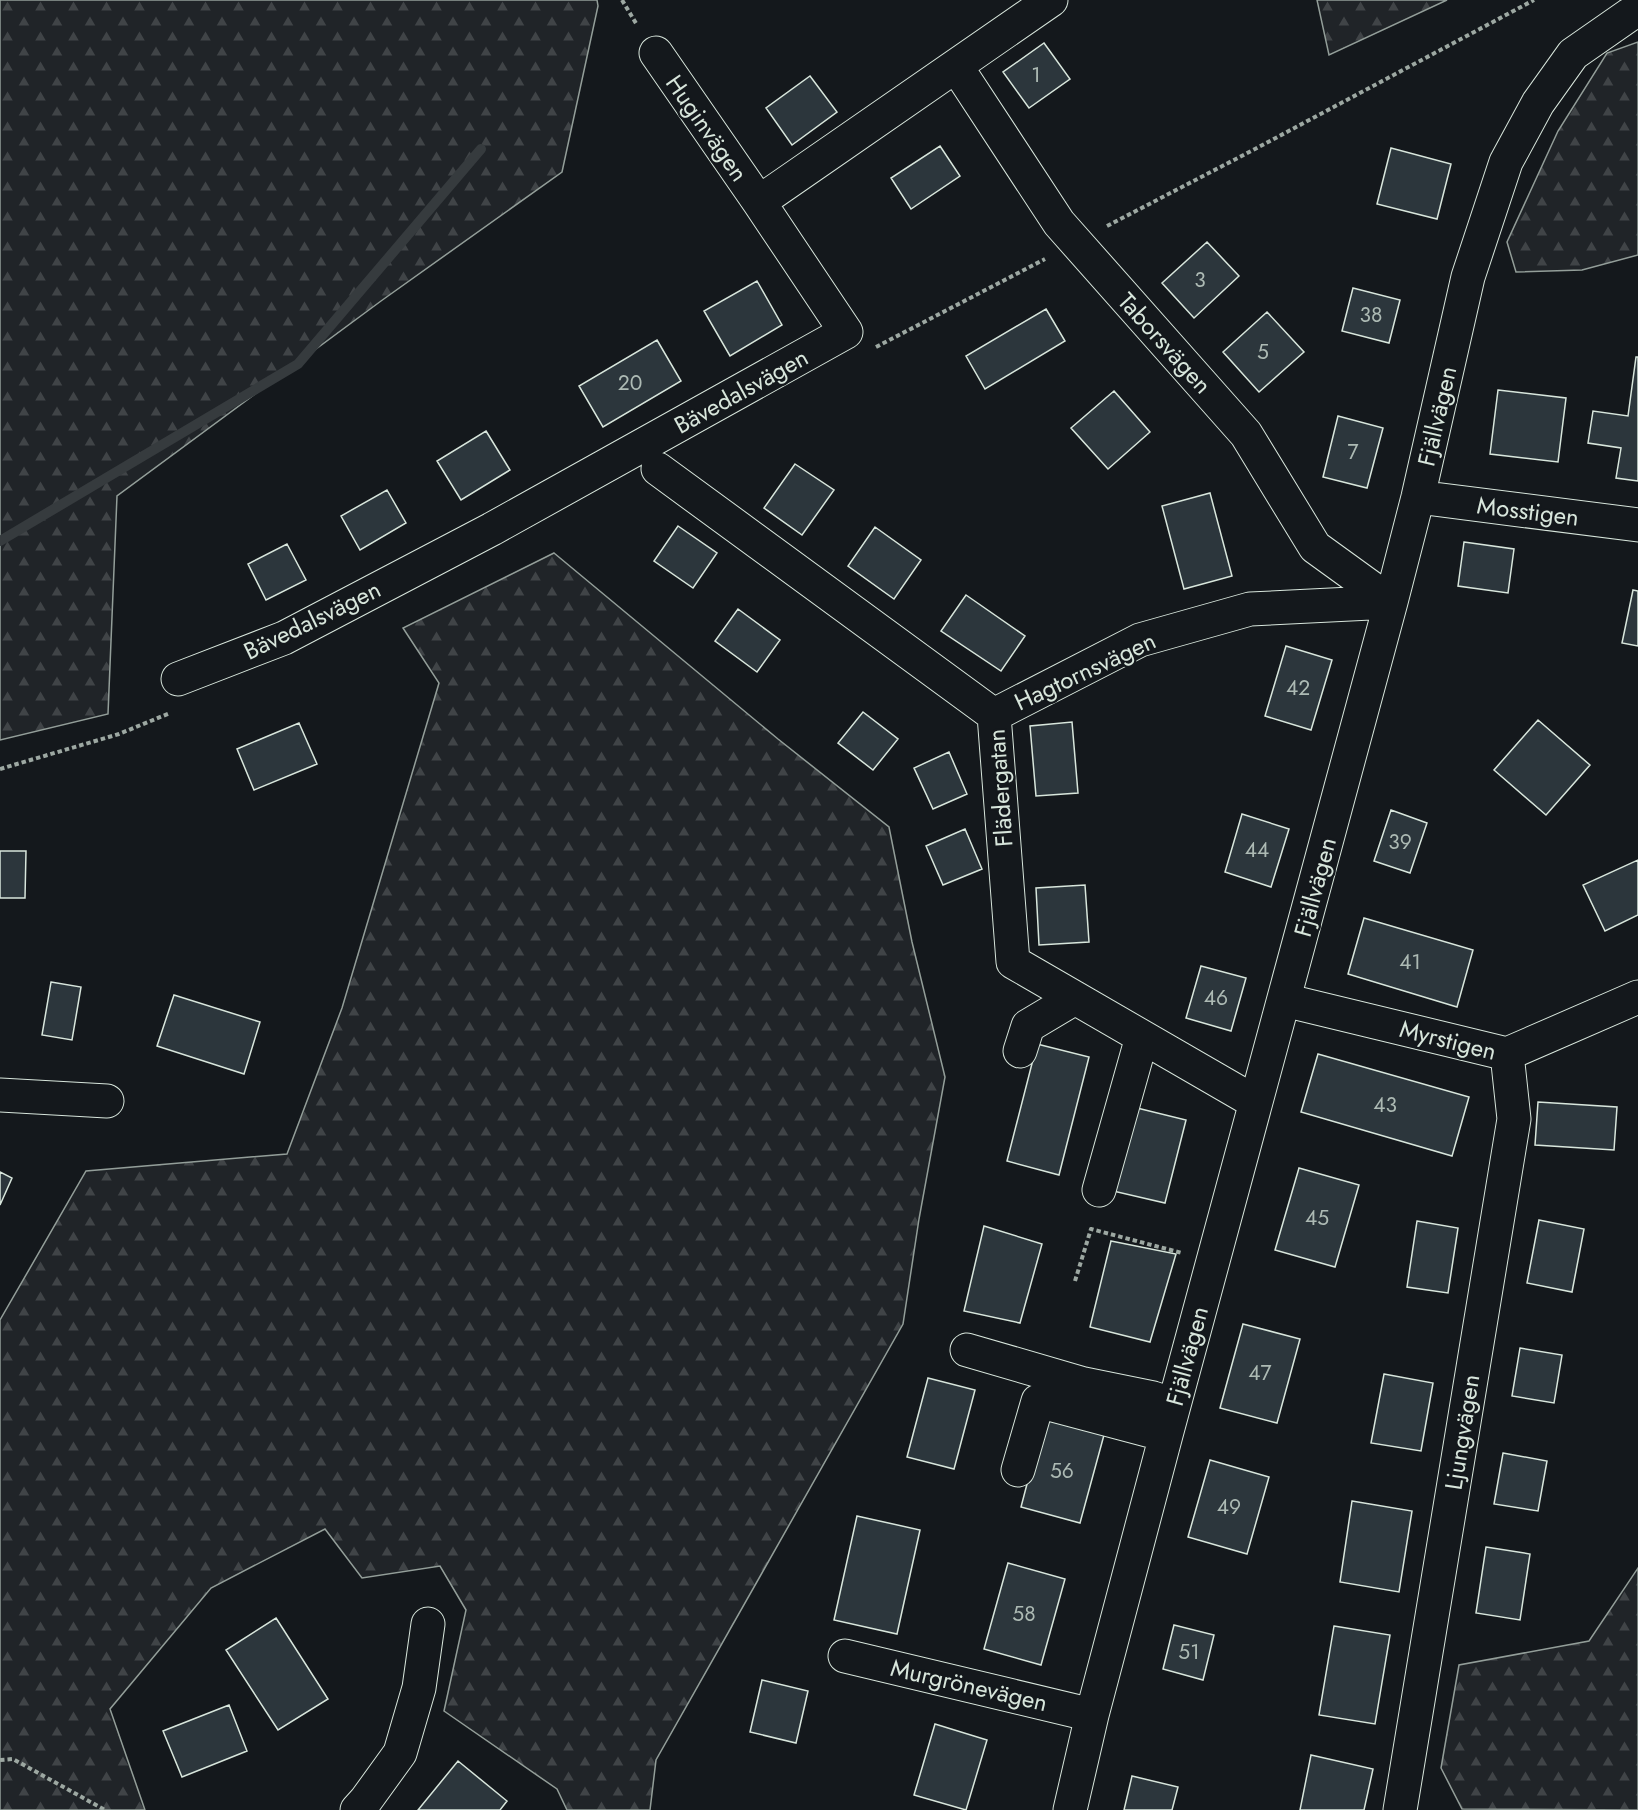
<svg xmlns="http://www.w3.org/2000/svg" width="1638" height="1810" font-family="Jost,sans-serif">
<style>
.forest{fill:url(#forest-firs);stroke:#939e99;stroke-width:1.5}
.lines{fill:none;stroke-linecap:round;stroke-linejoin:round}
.stream{stroke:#363b3e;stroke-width:10}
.building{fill:#2c363c;stroke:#d8e6dc;stroke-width:1.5}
.minor-casing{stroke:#d8e6dc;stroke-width:35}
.path{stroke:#9da8a2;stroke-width:4;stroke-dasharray:4.5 3;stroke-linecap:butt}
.minor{stroke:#14181c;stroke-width:33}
.labels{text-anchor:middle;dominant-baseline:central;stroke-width:4.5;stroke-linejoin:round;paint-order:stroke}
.number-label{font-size:21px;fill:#adbab4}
.street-label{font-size:24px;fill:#d8e6dc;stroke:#14181c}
</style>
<defs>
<pattern id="forest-firs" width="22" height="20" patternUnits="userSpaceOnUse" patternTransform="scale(1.5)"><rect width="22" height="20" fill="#202428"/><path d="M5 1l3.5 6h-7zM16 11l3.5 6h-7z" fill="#404447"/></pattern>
</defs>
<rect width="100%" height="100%" fill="#14181c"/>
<path class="forest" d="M0 0H597L598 6 562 172 381 301 117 496 108 714 0 740Z
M1317 0H1447L1329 55Z
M1638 42V255L1582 270 1516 272 1507 242 1558 131 1607 53Z
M554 553 778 739 889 827 912 942 945 1077 919 1219 903 1324 656 1760 650 1810H567L557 1789 444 1711 466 1610 440 1566 362 1578 325 1529 211 1588 110 1709 145 1810H0V1320L86 1171 287 1154 342 1008 439 683 403 628Z
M1638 1568V1810L1462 1809 1441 1768 1459 1665 1589 1641Z"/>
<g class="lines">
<path class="stream" d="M0 541 298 364 481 149"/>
</g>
<path class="building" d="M1044 43 1070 79 1029 108 1003 72Z
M810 76 837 112 792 145 766 108Z
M940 146 960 176 911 209 891 178Z
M1391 148 1451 164 1437 219 1377 204Z
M1207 242 1239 276 1194 318 1162 283Z
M757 281 782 325 730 356 704 311Z
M1353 288 1400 300 1389 343 1342 331Z
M1046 309 1065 341 985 389 966 356Z
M1267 312 1304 352 1259 392 1223 352Z
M657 340 681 381 603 427 579 386Z
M1636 357H1638V481L1616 478 1621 448 1588 443 1593 411 1628 416Z
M1498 390 1566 398 1558 462 1490 454Z
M1114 391 1150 432 1108 469 1071 428Z
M1338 416 1383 428 1367 488 1323 477Z
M486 431 510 470 461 500 437 461Z
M795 464 834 490 802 535 764 508Z
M387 490 406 523 360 550 341 516Z
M1210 493 1232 576 1184 589 1162 506Z
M678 526 717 553 693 588 654 561Z
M875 527 921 560 894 599 848 566Z
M1464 542 1514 549 1508 593 1458 586Z
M287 544 306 580 266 600 248 564Z
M1633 590 1638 591V646L1622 643Z
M966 595 1025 636 1001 671 941 631Z
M738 609 780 640 757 672 715 641Z
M1286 646 1332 660 1311 730 1265 716Z
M863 712 898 739 873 770 838 743Z
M1538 720 1590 765 1546 815 1494 770Z
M1072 722 1078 793 1036 796 1030 726Z
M299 723 317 764 254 790 237 749Z
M949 752 967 794 933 809 914 768Z
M1391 810 1427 823 1410 873 1374 861Z
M1242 814 1289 829 1271 887 1225 872Z
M965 829 982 869 943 885 926 846Z
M0 851H26L25 898H0Z
M1638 860V915L1605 931 1583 885Z
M1085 885 1089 942 1039 945 1036 888Z
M1364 918 1473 950 1457 1007 1348 974Z
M1201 966 1246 978 1231 1031 1186 1018Z
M51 982 81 987 72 1040 42 1035Z
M174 995 260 1022 244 1074 157 1046Z
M1037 1044 1089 1057 1059 1175 1007 1161Z
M1318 1054 1469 1097 1452 1156 1301 1112Z
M1538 1102 1617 1107 1614 1150 1535 1145Z
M1133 1107 1186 1120 1165 1203 1113 1191Z
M1299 1168 1359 1185 1335 1267 1275 1250Z
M0 1172 12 1178 0 1205Z
M1539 1220 1584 1229 1572 1292 1527 1283Z
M1417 1221 1458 1228 1448 1293 1407 1287Z
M984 1226 1042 1244 1020 1323 964 1311Z
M1111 1241 1176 1254 1150 1342 1090 1327Z
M1243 1324 1300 1339 1277 1423 1220 1408Z
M1520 1348 1562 1355 1554 1403 1512 1396Z
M1384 1374 1433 1383 1421 1451 1371 1443Z
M928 1378 975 1390 954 1469 907 1457Z
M1044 1419 1104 1435 1080 1523 1021 1507Z
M1503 1453 1547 1461 1538 1511 1494 1504Z
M1210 1460 1269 1477 1247 1554 1188 1537Z
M1352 1501 1412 1511 1399 1592 1340 1582Z
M857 1516 920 1530 897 1634 834 1620Z
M1486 1547 1530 1554 1520 1620 1476 1613Z
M1008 1563 1065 1579 1041 1665 984 1649Z
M276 1618 328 1699 278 1730 226 1650Z
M1174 1625 1214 1635 1203 1680 1163 1669Z
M1334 1626 1390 1635 1375 1724 1319 1715Z
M762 1680 808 1691 796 1743 750 1732Z
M229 1705 247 1751 182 1777 163 1731Z
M935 1724 987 1740 966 1810 914 1795Z
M1311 1755 1373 1769 1364 1810H1300Z
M458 1761 507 1801 500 1810H418Z
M1132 1776 1178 1787 1172 1810H1124Z"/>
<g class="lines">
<defs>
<path id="minor" d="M656 53 759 202
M956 66 1059 223 1246 434 1315 547 1391 602
M658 469 994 715 1013 962 1255 1102
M1418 497 1638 525
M178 679 284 638 492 529 846 332 759 202 1051 0
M994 715 1140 640 1250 609 1391 602
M1284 1000 1507 1054 1638 997
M1020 1051 1028 1026 1075 998
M0 1095 107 1101
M1099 1190 1142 1037
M967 1350 1084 1384 1153 1398 1174 1405
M1018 1470 1038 1401 1166 1435
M845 1656 1092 1715
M357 1810 366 1800 400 1753 419 1688 428 1624
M1070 1810 1092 1715 1166 1435 1391 602 1418 497 1468 277 1506 162 1538 103 1573 54 1629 15 1638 11
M1400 1810 1514 1119 1507 1054"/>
</defs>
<use href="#minor" class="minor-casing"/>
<path class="path" d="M622 0 637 25
M1107 226 1255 149 1534 0
M876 347 1045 259
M0 769 119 734 170 713
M1075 1281 1091 1229 1182 1253
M0 1760 13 1759 105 1810"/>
<use href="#minor" class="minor"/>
</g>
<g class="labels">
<g class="number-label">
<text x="1036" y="75">1</text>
<text x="1200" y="280">3</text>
<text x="1371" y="315">38</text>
<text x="1263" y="352">5</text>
<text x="630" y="383">20</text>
<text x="1353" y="452">7</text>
<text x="1298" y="688">42</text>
<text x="1400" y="842">39</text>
<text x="1257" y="850">44</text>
<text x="1410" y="962">41</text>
<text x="1216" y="998">46</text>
<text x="1385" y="1105">43</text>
<text x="1317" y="1218">45</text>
<text x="1260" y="1373">47</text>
<text x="1062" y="1471">56</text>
<text x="1229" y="1507">49</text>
<text x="1024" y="1614">58</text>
<text x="1189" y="1652">51</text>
</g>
<g class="street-label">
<text transform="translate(707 128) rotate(55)">Huginvägen</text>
<text transform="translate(1165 343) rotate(48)">Taborsvägen</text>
<text transform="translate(741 391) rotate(-29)">Bävedalsvägen</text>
<text transform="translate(1437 416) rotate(-77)">Fjällvägen</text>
<text transform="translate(1528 511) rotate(7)">Mosstigen</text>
<text transform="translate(312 620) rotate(-26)">Bävedalsvägen</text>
<text transform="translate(1085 671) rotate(-25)">Hagtornsvägen</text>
<text transform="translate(1000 788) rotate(-94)">Flädergatan</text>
<text transform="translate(1315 887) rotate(-75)">Fjällvägen</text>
<text transform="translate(1448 1040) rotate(14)">Myrstigen</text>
<text transform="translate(1187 1356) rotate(-75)">Fjällvägen</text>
<text transform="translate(1462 1432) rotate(-81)">Ljungvägen</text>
<text transform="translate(969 1685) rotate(13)">Murgrönevägen</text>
</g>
</g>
</svg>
